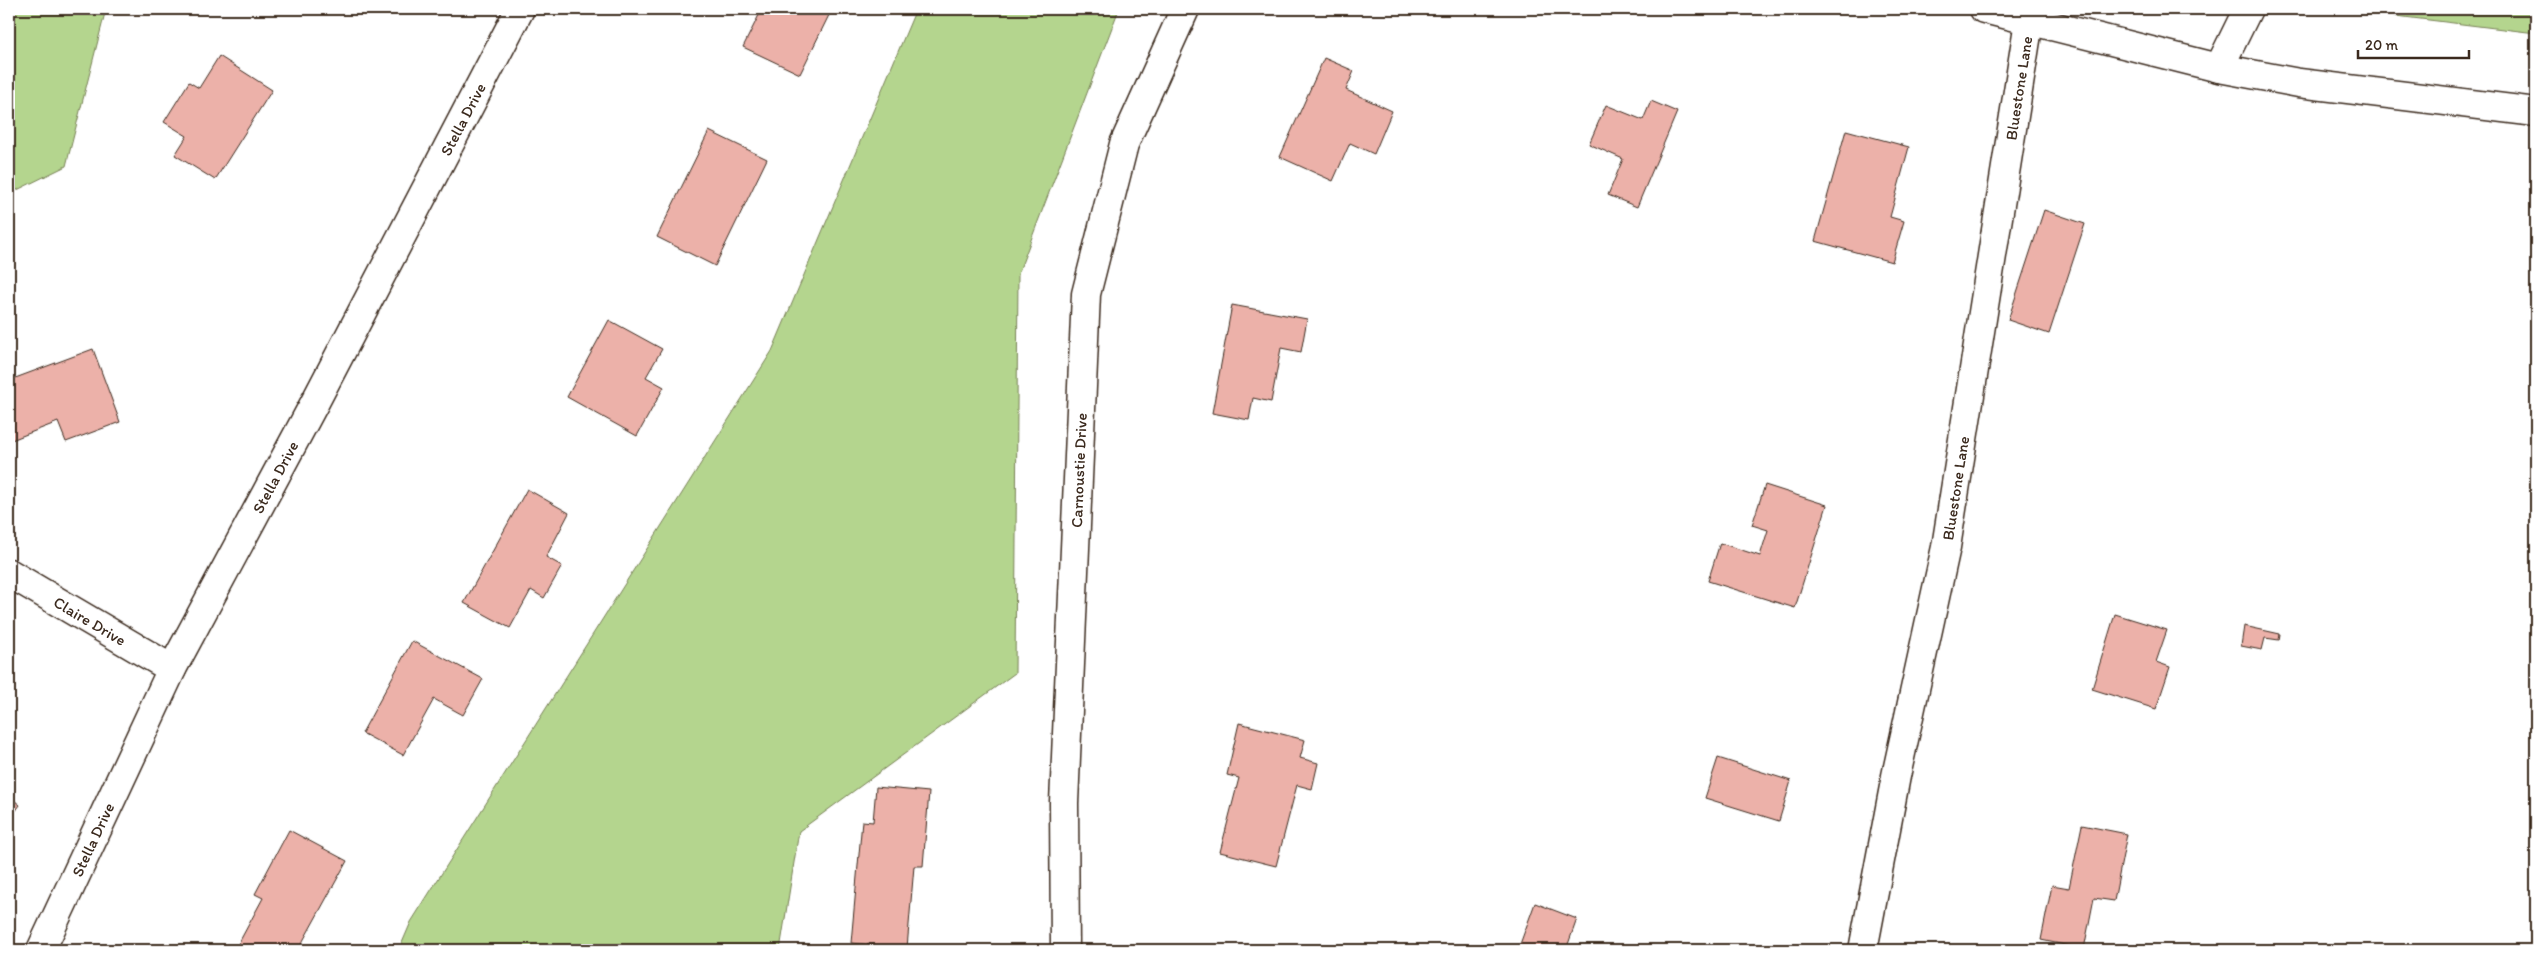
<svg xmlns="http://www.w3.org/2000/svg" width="2545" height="959" font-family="Itim,sans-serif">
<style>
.green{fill:#b4d58e;stroke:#788056}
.building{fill:#ecb1a9;stroke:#3b2a1e}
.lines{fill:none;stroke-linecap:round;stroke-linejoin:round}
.minor-casing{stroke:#3b2a1e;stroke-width:31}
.trunk-casing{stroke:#3b2a1e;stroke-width:31}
.minor{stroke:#fff;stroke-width:28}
.trunk{stroke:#fff;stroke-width:28}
.labels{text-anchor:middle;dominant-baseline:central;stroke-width:4;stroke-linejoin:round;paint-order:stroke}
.street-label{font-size:16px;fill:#3b2a1e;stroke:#fff}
</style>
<rect width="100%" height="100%" fill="#fff"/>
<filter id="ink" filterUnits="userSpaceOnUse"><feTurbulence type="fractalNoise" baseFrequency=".02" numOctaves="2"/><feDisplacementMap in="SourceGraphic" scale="10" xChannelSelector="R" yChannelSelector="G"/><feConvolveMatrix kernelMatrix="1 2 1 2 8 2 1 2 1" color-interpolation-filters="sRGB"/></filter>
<g filter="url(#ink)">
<path class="green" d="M9 9H106L66 166 9 194Z
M916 9H1119L1018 274 1015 673 799 831 780 950H399L411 922 772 351Z
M2338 9H2536V33Z"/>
<path class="building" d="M762 9H832L800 74 743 47Z
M219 56 272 90 215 180 175 155 187 136 164 122 189 82 199 88Z
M1324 58 1354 71 1346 90 1392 111 1374 154 1350 143 1333 181 1280 157Z
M1651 101 1677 112 1637 207 1608 195 1623 159 1589 144 1606 105 1643 120Z
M1846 130 1909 147 1890 217 1904 221 1892 262 1815 241Z
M709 131 767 159 715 266 657 237Z
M2044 210 2085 224 2049 334 2008 320Z
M1232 305 1307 319 1301 352 1281 348 1271 402 1253 398 1249 420 1212 413Z
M609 320 662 349 646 377 664 387 637 436 567 397Z
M93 349 120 422 66 442 58 422 9 441V376L10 380Z
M1765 485 1827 505 1795 608 1708 581 1720 543 1760 556 1768 530 1752 525Z
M527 489 569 513 546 557 562 566 544 598 531 590 510 628 464 603Z
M2115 614 2167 630 2156 662 2170 667 2156 709 2092 689Z
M2244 626 2280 634 2279 640 2265 638 2262 650 2241 646Z
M412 641 483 679 463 715 434 699 403 755 362 733Z
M1239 723 1305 740 1300 758 1318 763 1312 789 1297 785 1276 866 1220 852 1239 778 1227 775Z
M1718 758 1791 781 1779 821 1705 798Z
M876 787 929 792 923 866H914L907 948 851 943 862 821 873 822Z
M9 796 20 805 9 820Z
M2082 825 2127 834 2114 901 2094 898 2084 949 2041 940 2052 885 2069 888Z
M289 830 347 861 298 950H235L263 898 255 894Z
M1535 903 1577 919 1566 950H1528L1519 947Z"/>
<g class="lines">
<defs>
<g id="minor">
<path d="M2219 68 2248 9"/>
<path id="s1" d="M9 573 172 669"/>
<path id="s2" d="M41 950 172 669 314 404 520 9"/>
<path id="s3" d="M1065 950 1064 803 1086 294 1124 144 1185 9"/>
<path id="s4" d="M1863 950 1896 776 1946 547 2029 21"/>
</g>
<path id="trunk" d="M1984 9 2219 68 2299 83 2536 112"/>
</defs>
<use href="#minor" class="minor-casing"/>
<use href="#trunk" class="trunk-casing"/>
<use href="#minor" class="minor"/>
<use href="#trunk" class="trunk"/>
</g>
</g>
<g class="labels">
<g class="street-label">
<text stroke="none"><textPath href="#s4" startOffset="876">Bluestone Lane</textPath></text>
<text stroke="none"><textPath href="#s2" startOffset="932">Stella Drive</textPath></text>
<text stroke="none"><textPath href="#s3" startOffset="480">Carnoustie Drive</textPath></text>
<text stroke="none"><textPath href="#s2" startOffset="528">Stella Drive</textPath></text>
<text stroke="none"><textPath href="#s4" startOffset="471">Bluestone Lane</textPath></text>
<text stroke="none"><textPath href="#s1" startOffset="94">Claire Drive</textPath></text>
<text stroke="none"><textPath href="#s2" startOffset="122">Stella Drive</textPath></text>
</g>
</g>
<rect width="2545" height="959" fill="none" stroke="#fff" stroke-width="30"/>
<rect x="15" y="15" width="2515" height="929" fill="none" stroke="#3b2a1e" stroke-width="2" filter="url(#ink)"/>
<path d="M2358 50v8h111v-8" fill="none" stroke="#3b2a1e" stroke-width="2.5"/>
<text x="2365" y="50" font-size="15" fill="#3b2a1e" stroke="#ffffff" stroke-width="4" paint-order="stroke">20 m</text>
</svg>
